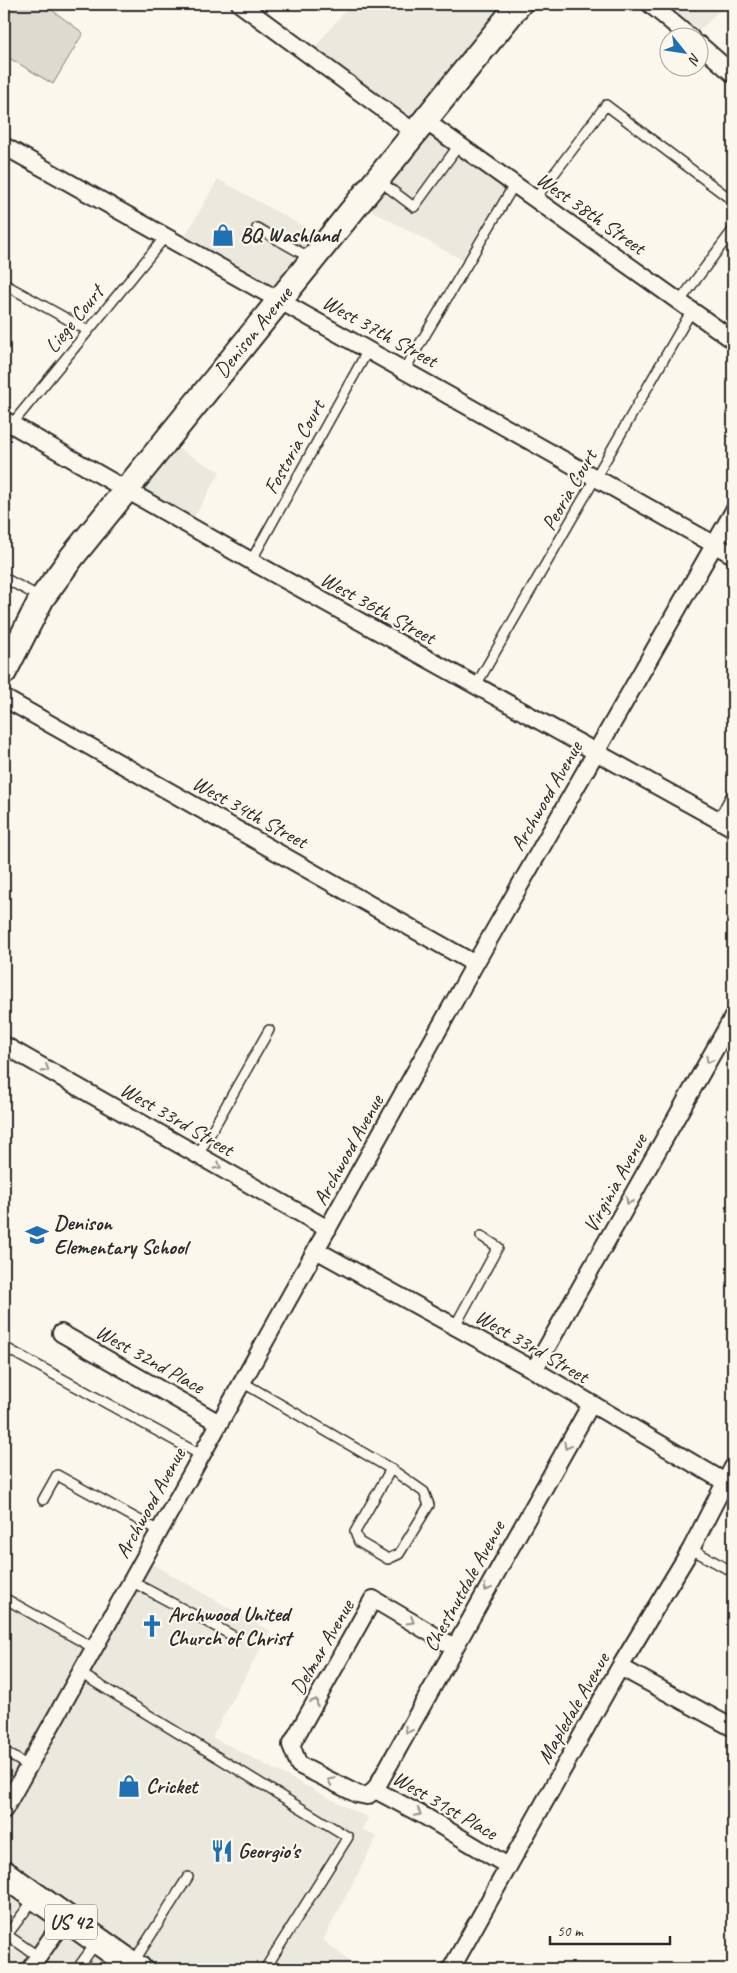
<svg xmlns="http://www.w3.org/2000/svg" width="737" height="1973" font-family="Caveat,sans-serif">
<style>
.built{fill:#ebe8de}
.green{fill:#dddad0;stroke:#84827e}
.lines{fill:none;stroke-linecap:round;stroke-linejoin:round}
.lane-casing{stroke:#2b2b2b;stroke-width:12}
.street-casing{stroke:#2b2b2b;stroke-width:20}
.secondary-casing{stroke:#2b2b2b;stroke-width:28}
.primary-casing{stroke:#2b2b2b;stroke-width:30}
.lane{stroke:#fbf7ec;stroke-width:9}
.street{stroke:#fbf7ec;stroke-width:16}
.secondary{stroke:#fbf7ec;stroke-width:24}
.primary{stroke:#fbf7ec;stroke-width:26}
.oneway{stroke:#93918c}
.labels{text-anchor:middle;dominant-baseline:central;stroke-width:4.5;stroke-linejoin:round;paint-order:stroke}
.shield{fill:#fbf7ec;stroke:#696865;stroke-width:1}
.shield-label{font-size:20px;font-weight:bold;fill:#2b2b2b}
.street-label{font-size:21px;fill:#2b2b2b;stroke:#fbf7ec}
.poi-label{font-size:21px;font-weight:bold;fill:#2b2b2b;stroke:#fbf7ec;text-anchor:start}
</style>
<rect width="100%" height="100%" fill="#fbf7ec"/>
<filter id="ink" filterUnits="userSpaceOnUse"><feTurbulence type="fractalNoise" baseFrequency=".02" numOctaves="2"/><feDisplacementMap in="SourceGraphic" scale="10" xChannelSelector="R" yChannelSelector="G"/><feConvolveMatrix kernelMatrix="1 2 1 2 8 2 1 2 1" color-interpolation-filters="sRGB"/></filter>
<g filter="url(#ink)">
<path class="built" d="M351 4H519L424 120 514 185 468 263 358 203 414 132 309 54Z
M650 4H726L692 38Z
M218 179 328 240 280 299 180 245Z
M164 441 220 472 189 526 126 489Z
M143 1559 270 1631 212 1737 368 1818 362 1829 377 1837 323 1940 359 1969H4V1598L94 1648Z"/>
<path class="green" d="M4 4H44L83 33 53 84 4 55Z"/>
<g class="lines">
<defs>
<path id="lane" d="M377 179 414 207 459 145
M535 199 606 105 733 201
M257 228 312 259
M4 284 87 330
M680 301 733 230
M405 369 514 185
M12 424 165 237
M251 561 368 350
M4 578 42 598
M475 687 692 310
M718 820 733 792
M198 1155 269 1030
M455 1326 498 1247 481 1236
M4 1347 201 1455
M242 1382 391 1469 424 1492 429 1505 399 1554 388 1559 359 1542 355 1532 391 1469
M43 1500 57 1475 159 1531
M691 1549 733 1572
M131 1581 235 1637
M4 1598 94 1648
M80 1673 348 1837 265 1969
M4 1751 28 1766
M34 1899 7 1935 39 1957
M133 1963 188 1877
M77 1969 96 1943"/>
<path id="street" d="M240 4 414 132
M650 4 691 38
M700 45 733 74
M424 120 733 340
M4 146 733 555
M4 420 251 561 733 828
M4 698 475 964
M4 1045 328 1229
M316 1250 534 1370 725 1482
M61 1333 219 1423
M534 1370 733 1017
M454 1647 373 1599 291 1745 299 1765 357 1794 367 1796 375 1790 591 1404
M620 1667 733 1728
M375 1790 426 1817 508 1866
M4 1810 475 964 733 512
M30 1969 65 1918
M451 1969 620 1667 691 1549 733 1467"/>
<path id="secondary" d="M4 672 42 598 72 557 519 4"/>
<path id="primary" d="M4 1874 138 1969"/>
</defs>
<use href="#lane" class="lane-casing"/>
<use href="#street" class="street-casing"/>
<use href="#secondary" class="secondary-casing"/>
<use href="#primary" class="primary-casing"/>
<use href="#lane" class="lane"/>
<use href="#street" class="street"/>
<use href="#secondary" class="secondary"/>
<use href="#primary" class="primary"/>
</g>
<defs><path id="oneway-chevron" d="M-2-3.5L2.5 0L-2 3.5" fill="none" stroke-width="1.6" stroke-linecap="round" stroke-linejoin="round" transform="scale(1.25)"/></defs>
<g class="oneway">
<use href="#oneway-chevron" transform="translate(709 1060) rotate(119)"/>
<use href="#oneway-chevron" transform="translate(46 1069) rotate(30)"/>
<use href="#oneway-chevron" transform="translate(218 1166) rotate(30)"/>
<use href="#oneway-chevron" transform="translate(629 1201) rotate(119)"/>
<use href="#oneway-chevron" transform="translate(567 1446) rotate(119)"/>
<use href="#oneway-chevron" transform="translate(487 1588) rotate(119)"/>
<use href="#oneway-chevron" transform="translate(411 1621) rotate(31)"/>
<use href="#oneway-chevron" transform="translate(315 1702) rotate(-60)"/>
<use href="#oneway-chevron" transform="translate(408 1730) rotate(119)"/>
<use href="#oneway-chevron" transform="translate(331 1781) rotate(-153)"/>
<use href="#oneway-chevron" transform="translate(418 1813) rotate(28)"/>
</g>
</g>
<defs>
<symbol id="shop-bare" viewBox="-9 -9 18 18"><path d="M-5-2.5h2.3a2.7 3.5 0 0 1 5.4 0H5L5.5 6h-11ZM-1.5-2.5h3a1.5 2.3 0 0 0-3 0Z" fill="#1f6fb2" stroke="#fbf7ec" stroke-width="2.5" paint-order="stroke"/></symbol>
<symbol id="school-bare" viewBox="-9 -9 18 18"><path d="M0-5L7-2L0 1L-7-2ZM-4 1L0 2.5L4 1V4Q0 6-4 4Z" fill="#1f6fb2" stroke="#fbf7ec" stroke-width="2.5" paint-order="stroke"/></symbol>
<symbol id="church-bare" viewBox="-9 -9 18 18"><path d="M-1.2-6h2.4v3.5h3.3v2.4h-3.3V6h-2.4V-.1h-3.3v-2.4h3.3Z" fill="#1f6fb2" stroke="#fbf7ec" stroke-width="2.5" paint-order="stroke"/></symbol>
<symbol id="restaurant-bare" viewBox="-9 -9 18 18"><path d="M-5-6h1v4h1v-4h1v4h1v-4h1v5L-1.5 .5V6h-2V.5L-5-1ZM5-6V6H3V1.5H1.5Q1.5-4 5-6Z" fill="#1f6fb2" stroke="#fbf7ec" stroke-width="2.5" paint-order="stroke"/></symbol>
</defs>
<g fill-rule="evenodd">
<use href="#shop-bare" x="207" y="219" width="32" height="32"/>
<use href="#school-bare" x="21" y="1219" width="32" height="32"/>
<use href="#church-bare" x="136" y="1610" width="32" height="32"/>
<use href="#shop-bare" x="113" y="1770" width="32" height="32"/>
<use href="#restaurant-bare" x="206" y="1835" width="32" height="32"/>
</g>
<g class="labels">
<rect class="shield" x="45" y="1904.5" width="52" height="35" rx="4"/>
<g class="shield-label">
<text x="71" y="1922">US 42</text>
</g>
<g class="street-label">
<text transform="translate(591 213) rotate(35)">West 38th Street</text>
<text transform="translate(74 319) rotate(-51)">Liege Court</text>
<text transform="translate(380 331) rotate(29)">West 37th Street</text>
<text transform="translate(253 332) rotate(-51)">Denison Avenue</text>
<text transform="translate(294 447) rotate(-61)">Fostoria Court</text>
<text transform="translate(569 490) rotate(-60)">Peoria Court</text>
<text transform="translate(378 608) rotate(29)">West 36th Street</text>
<text transform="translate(546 796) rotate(-60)">Archwood Avenue</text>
<text transform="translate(250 812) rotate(29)">West 34th Street</text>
<text transform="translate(177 1119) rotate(30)">West 33rd Street</text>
<text transform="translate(348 1150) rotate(-61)">Archwood Avenue</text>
<text transform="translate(615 1183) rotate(-61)">Virginia Avenue</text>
<text transform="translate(532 1346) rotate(30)">West 33rd Street</text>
<text transform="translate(150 1359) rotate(29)">West 32nd Place</text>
<text transform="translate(150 1503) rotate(-61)">Archwood Avenue</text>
<text transform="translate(464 1586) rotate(-61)">Chestnutdale Avenue</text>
<text transform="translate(322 1647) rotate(-60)">Delmar Avenue</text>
<text transform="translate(573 1708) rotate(-60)">Mapledale Avenue</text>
<text transform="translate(445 1805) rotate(30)">West 31st Place</text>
</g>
<g class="poi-label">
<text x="240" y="235">BQ Washland</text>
<text x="54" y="1223">Denison<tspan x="54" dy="24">Elementary School</tspan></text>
<text x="168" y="1614">Archwood United<tspan x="168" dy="24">Church of Christ</tspan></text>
<text x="146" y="1786">Cricket</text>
<text x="238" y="1851">Georgio's</text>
</g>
</g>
<rect width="737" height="1973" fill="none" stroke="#fbf7ec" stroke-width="20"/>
<rect x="10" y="10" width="717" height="1953" fill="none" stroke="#2b2b2b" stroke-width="2" filter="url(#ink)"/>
<g transform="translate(684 52) rotate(120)"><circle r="24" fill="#fbf7ec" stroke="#a8a59f"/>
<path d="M0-4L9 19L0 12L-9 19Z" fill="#1f6fb2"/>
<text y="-8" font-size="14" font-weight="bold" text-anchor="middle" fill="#2b2b2b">N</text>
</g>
<path d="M550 1936v8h120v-8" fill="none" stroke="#2b2b2b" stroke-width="2.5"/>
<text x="557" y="1936" font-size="15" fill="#2b2b2b" stroke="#fbf7ec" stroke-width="4" paint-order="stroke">50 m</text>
</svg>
